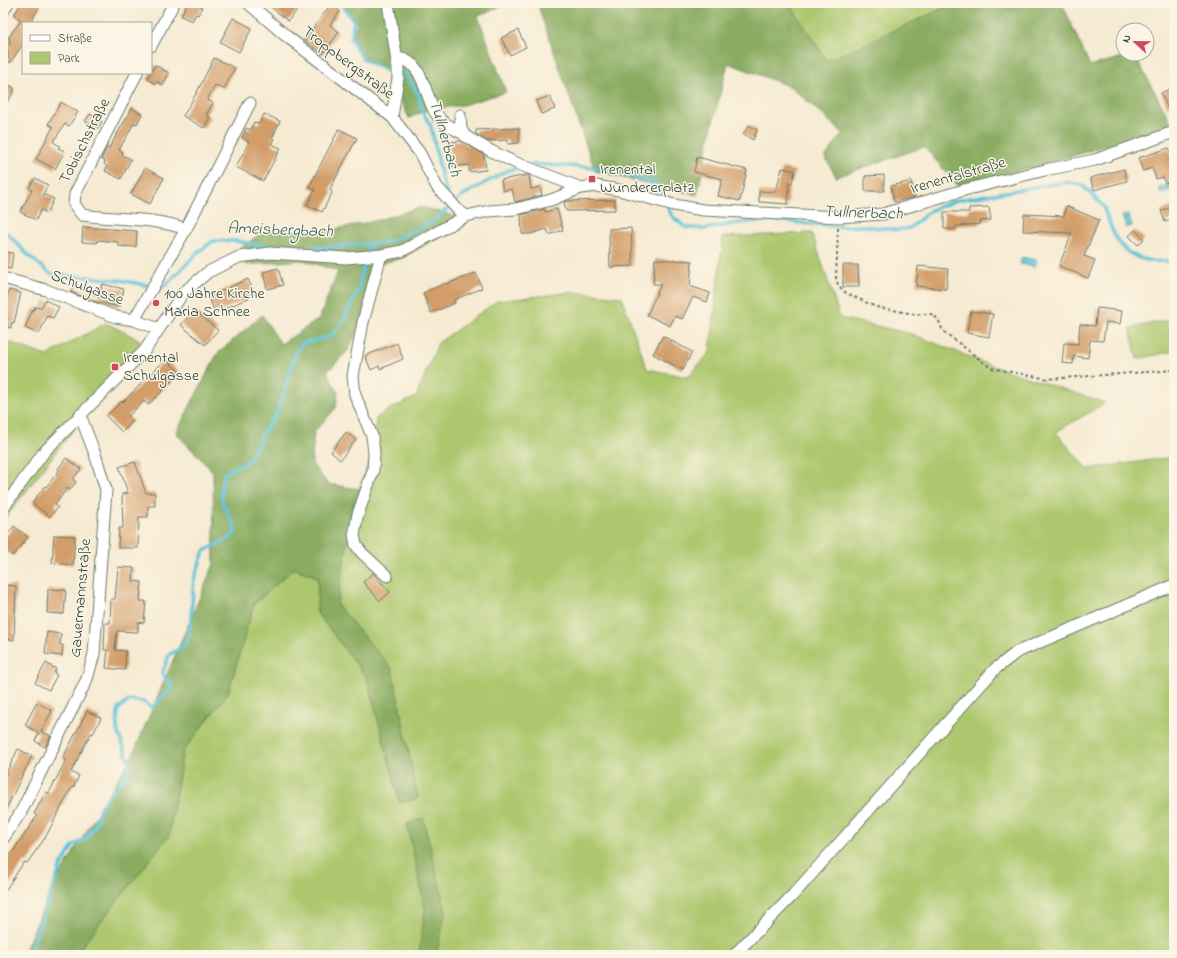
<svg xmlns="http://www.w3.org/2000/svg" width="1177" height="958" font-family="'Indie Flower',sans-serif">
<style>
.green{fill:#acc76d;stroke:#668250}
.forest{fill:#89ac60;stroke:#54744a}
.water{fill:#5bc2d9;stroke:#3d8086}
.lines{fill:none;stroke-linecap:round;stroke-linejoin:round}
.stream{stroke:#5bc2d9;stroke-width:3.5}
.building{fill:#d29d69}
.minor-casing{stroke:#6a7a6b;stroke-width:13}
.path{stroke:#6a7a6b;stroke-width:2;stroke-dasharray:3 3;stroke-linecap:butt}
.minor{stroke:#fff;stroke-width:11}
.poi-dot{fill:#d1495b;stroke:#fcf5e5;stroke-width:1.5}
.labels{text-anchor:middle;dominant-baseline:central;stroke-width:3;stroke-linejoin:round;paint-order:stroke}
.street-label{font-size:16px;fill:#1f3d34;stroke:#fcf5e5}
.poi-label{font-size:16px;fill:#1f3d34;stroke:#fcf5e5;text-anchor:start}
.water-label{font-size:17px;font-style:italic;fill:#2e5e5d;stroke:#fcf5e5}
</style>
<rect width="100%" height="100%" fill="#fcf5e5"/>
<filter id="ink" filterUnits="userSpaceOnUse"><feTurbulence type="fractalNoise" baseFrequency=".025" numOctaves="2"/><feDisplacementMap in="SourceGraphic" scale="8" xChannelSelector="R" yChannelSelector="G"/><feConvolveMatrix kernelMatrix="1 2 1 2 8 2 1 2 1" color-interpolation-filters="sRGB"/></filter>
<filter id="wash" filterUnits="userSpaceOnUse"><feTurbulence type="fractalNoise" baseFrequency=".012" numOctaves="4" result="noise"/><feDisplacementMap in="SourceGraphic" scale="16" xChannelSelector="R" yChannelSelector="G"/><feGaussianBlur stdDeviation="0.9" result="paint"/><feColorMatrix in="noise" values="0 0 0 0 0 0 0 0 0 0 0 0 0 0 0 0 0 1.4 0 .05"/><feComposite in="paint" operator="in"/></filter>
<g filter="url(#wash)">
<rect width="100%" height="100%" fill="#f6ead2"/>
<path class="green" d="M789 3H955L827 61Z
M812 233 840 318 912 334 990 365 1105 403 1056 432 1087 469 1174 457V955H75L169 835 183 751 228 693 254 604 294 568 318 577 317 613 367 678 400 803 418 798 392 669 337 605 354 502 375 446 376 418 390 409 416 397 438 343 497 301 573 292 622 297 647 369 688 377 710 352 723 237Z
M1174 319V351L1137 359 1130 328Z
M106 323 140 340 139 344 3 521V341L15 344 46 356Z"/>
<path class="forest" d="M340 3H510L478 16 506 92 463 105 427 110 409 118 387 71 362 58 353 38 357 23Z
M537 3H789L827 61 955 3H1062L1090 66 1134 54 1172 124 1083 153 959 187 924 147 836 177 825 157 843 133 791 87 728 63 711 130 697 195 595 171Z
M421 207 469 220 402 258 372 266 362 321 348 351 327 372 338 392 336 408 314 432 312 464 328 484 359 489 354 502 337 605 392 669 418 798 400 803 367 678 317 613 318 577 294 568 254 604 228 693 183 751 169 835 75 955H23L52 888 133 754 214 564 213 472 176 433 217 354 262 315 281 344 319 319 338 271 302 260 246 265 239 249 263 232 332 230 378 220Z
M423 818 446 911 436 955H419L425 908 407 824Z"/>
<path class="water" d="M1170 184 1172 190 1161 194 1159 188Z
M1128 214 1132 226 1126 228 1122 216Z
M1022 257 1037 260 1035 267 1020 264Z"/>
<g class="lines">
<path class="stream" d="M340 3 354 21 351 39 363 59 388 71 405 73 419 95 421 109 431 126 442 179 448 194
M532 164 602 168 656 184 664 199
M667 206 672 216 685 227 704 229 739 223 772 220 838 227 863 226 897 230 910 228 931 210 957 200 1066 182 1082 185 1104 207 1105 212C1109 221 1112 232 1118 241 1130 260 1153 263 1174 261
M3 231 7 233 29 256 51 274 119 280 146 285
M158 289 167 284 197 253 213 241H236L264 246 308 248 371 244 391 241 432 222 462 196 506 171 517 168
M29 955 61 866 73 846 88 837 96 824 100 808 114 788 126 777 130 764 117 729 118 709 130 700 144 702 152 708 173 686 162 674 169 655 185 645 190 628 194 579 204 551 230 538 236 531C233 519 223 508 222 499 220 491 222 482 224 474L235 467 245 464 252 456 262 434 277 413 282 399 296 352 303 343 329 337 340 326 360 287 361 275 371 244"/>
</g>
<g id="blocks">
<path class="building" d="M21 3H42L30 23H23V44L10 63 6 45 10 44 9 37 21 20 14 15Z
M187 3H195L202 7 198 15 196 14 192 21 181 16Z
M266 3H303L288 21Z
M331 4 340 11 330 25 339 32 323 54 304 40Z
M233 18 252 28 239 52 220 42Z
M518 30 526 47 510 55 501 38Z
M214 58 235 68 224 89 215 85 207 100 213 103 206 115 210 117 204 128 183 116 196 94Z
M155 65 169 73 163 85 157 82 156 84 147 79Z
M3 81 14 88V92L3 108Z
M1174 87V104L1167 107 1161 93Z
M550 96 555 109 541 114 536 101Z
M61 102 78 112 69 126 65 124 53 142 60 146 58 148 65 151 55 169 36 159 53 127 48 124Z
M132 108 142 114 137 124 134 123 119 150 123 152 122 155 131 159 121 179 105 171 107 166 104 164 105 161 101 159 107 147 109 148Z
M90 114 102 122 97 129 85 121Z
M264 114 280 121 272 138 274 139 271 144 281 148 263 181 236 167 249 142 242 138 246 128 250 130 254 122 259 124Z
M749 125 757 130 753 140 743 134Z
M519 128V143L508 144V140L487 141 476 134V130Z
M339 129 357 138 330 189 332 193 322 212 307 205 315 190 309 187Z
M461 141 484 155 486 170 469 172V165L453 167 451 153H450L449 142Z
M1169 148 1174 162V180L1165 183 1163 177 1156 179 1152 168 1143 171 1138 158Z
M697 157 747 170 740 201 718 196 722 179 694 172Z
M145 168 164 178 150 204 131 194Z
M782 168 795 171 792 183 789 182 788 204 759 202V191L776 192Z
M1124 169 1127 181 1094 190 1090 178Z
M527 175H529L531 189 540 187 542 195 515 202 512 189 503 191 501 180Z
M884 175V191H865V176Z
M35 178 48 185 43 194 54 199 47 213 41 210 36 220 20 212 32 190 29 188Z
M911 181 915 197 894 202 891 186Z
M615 200V210L566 211 564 202 568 201Z
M1066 206 1099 220 1084 256 1095 260 1088 278 1059 266 1072 233 1023 231 1024 214 1064 216Z
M1174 206V219L1165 222 1161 211Z
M989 207 991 220 980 221 981 224 956 226V229H944V212H969V208Z
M545 209V212L557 209 563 230 549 235 547 229 530 234H522L521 215Z
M83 227 137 231 136 247 118 246V242L98 240 97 243 82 242Z
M631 228 633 266 610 267 609 229Z
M1135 230 1144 239 1138 245 1129 236Z
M3 252 13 253 11 269 3 268Z
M655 259 692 261 690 286 710 293 707 302 693 297 682 319 675 316 670 326 647 315 661 284H653Z
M843 265H858L859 287H843Z
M918 266 948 269 946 289 916 286Z
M278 268 283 285 267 289 263 272Z
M476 273 482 288 454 300 455 303 431 313 423 293 446 283 447 284Z
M248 279 255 295 216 313 208 297Z
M102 284 124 289 120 307 93 301 71 292 74 286 99 297Z
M9 290 21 293 14 323 12 322 11 328 3 326V305L5 306Z
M45 300 59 307 53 318 47 316 39 334 25 328 33 309 34 310 35 307 41 308Z
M1097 308 1122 311 1120 324 1106 322 1103 341 1090 340 1088 358 1074 356 1073 364 1062 363 1064 343 1078 344 1080 324 1095 326Z
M194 310 218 330 205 345 181 325Z
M971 311 993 314 989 337 967 333Z
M663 336 692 352 683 370 653 354Z
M397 343 403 359 380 369 379 366 371 370 365 356Z
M166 359 180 373 148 405 144 401 128 416 133 421 122 432 106 416 122 401 123 402Z
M346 432 356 440 340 460 331 452Z
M66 458 81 469 73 479 76 482 70 490 67 488 55 505 58 507 50 517 32 503 45 486 46 487 59 471 58 469Z
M135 462 146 493H155V506H148V517H139L138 548H118L119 528H123L122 494 128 493 119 467Z
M14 526 28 537 13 556 3 548V540Z
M54 535 75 536 73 565 52 563Z
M118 567 134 568 133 581 142 582 140 601H146L144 623 138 622V632L117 631 115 650 126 651 125 670 106 668 108 650H104L105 623H110L111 599H115Z
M373 573 390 592 380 601 363 582Z
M3 585 16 586 14 640 3 639Z
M48 589 66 590 64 614 47 613Z
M47 632 61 634 60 645H63L62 656 45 654Z
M46 663 56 669 54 673 57 675 49 690 35 683Z
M37 702 52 711 41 731 51 736 45 747 35 741 39 733 25 725Z
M87 711 101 718 93 734 91 733 71 772 79 776 73 788 72 787 67 796 45 838 27 863 24 862 3 894V866L37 816 34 814 46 792 49 793 66 760 63 758Z
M18 749 32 756 3 815V780Z"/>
</g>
</g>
<g filter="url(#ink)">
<use href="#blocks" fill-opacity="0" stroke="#6a7a6b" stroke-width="1"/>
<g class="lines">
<defs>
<path id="minor" d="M248 3 285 35 392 117 419 152 437 187 458 210 466 216
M388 3 398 68V78L392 117
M3 11 8 3
M151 46 174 3
M397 58C427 61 423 102 441 120 447 126 455 129 462 133
M460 115 461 129 465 136 491 151 516 163 581 188
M186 229 250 103
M381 255 363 322 353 376 355 395 372 436 374 453 373 471 358 514 354 535 356 545 362 553 387 576
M3 278 46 290 116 317 134 320 159 329
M134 320 186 229C152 217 117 220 82 215L74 204 75 194 137 73
M3 508 44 452 145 350 183 293 208 272 239 257 270 253 346 258 381 255 402 251 466 216 489 211 516 209 551 200 581 188 596 186 619 190 674 205 703 210 839 217 883 214 964 190 1045 170 1095 160 1174 132
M3 839 21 812 87 679 94 654 106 490 95 454 80 415
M734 955 792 896 995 669 1017 652 1174 585"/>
</defs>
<use href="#minor" class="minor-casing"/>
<path class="path" d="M838 228 836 278 838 285 846 293 876 307 914 314H931L938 319 943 331 991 368 1048 379 1174 370"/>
<use href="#minor" class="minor"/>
</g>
</g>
<g class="poi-dot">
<rect x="588" y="175" width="8" height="8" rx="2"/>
<circle cx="156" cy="303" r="4"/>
<rect x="111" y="363" width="8" height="8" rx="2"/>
</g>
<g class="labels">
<g class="street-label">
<text transform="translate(348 63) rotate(37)">Troppbergstraße</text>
<text transform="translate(85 141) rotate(-63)">Tobischstraße</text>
<text transform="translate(958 176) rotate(-16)">Irenentalstraße</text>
<text transform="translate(87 288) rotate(20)">Schulgasse</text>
<text transform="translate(81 598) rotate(-85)">Gauermannstraße</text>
</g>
<g class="poi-label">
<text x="600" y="170">Irenental<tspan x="600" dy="18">Wundererplatz</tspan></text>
<text x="164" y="294">100 Jahre Kirche<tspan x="164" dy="18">Maria Schnee</tspan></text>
<text x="123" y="358">Irenental<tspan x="123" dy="18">Schulgasse</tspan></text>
</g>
<g class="water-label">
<text transform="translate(445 138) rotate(74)">Tullnerbach</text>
<text transform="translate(863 213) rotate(2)">Tullnerbach</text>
<text transform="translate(280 230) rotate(2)">Ameisbergbach</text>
</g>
</g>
<rect width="1177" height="958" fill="none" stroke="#fcf5e5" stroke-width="16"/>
<rect x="22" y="22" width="130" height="52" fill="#fcf5e5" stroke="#a4ab9e"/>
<rect x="30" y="35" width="20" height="6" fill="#ffffff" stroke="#a4ab9e"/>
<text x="58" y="42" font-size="12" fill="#1f3d34">Straße</text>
<rect x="30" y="52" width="20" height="12" fill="#acc76d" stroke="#a4ab9e"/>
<text x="58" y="62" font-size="12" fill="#1f3d34">Park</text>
<g transform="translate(1135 42) rotate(292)"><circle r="19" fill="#fcf5e5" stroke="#a4ab9e"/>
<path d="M0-3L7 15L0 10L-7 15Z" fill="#d1495b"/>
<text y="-6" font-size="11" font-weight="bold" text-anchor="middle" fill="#1f3d34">N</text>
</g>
</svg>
